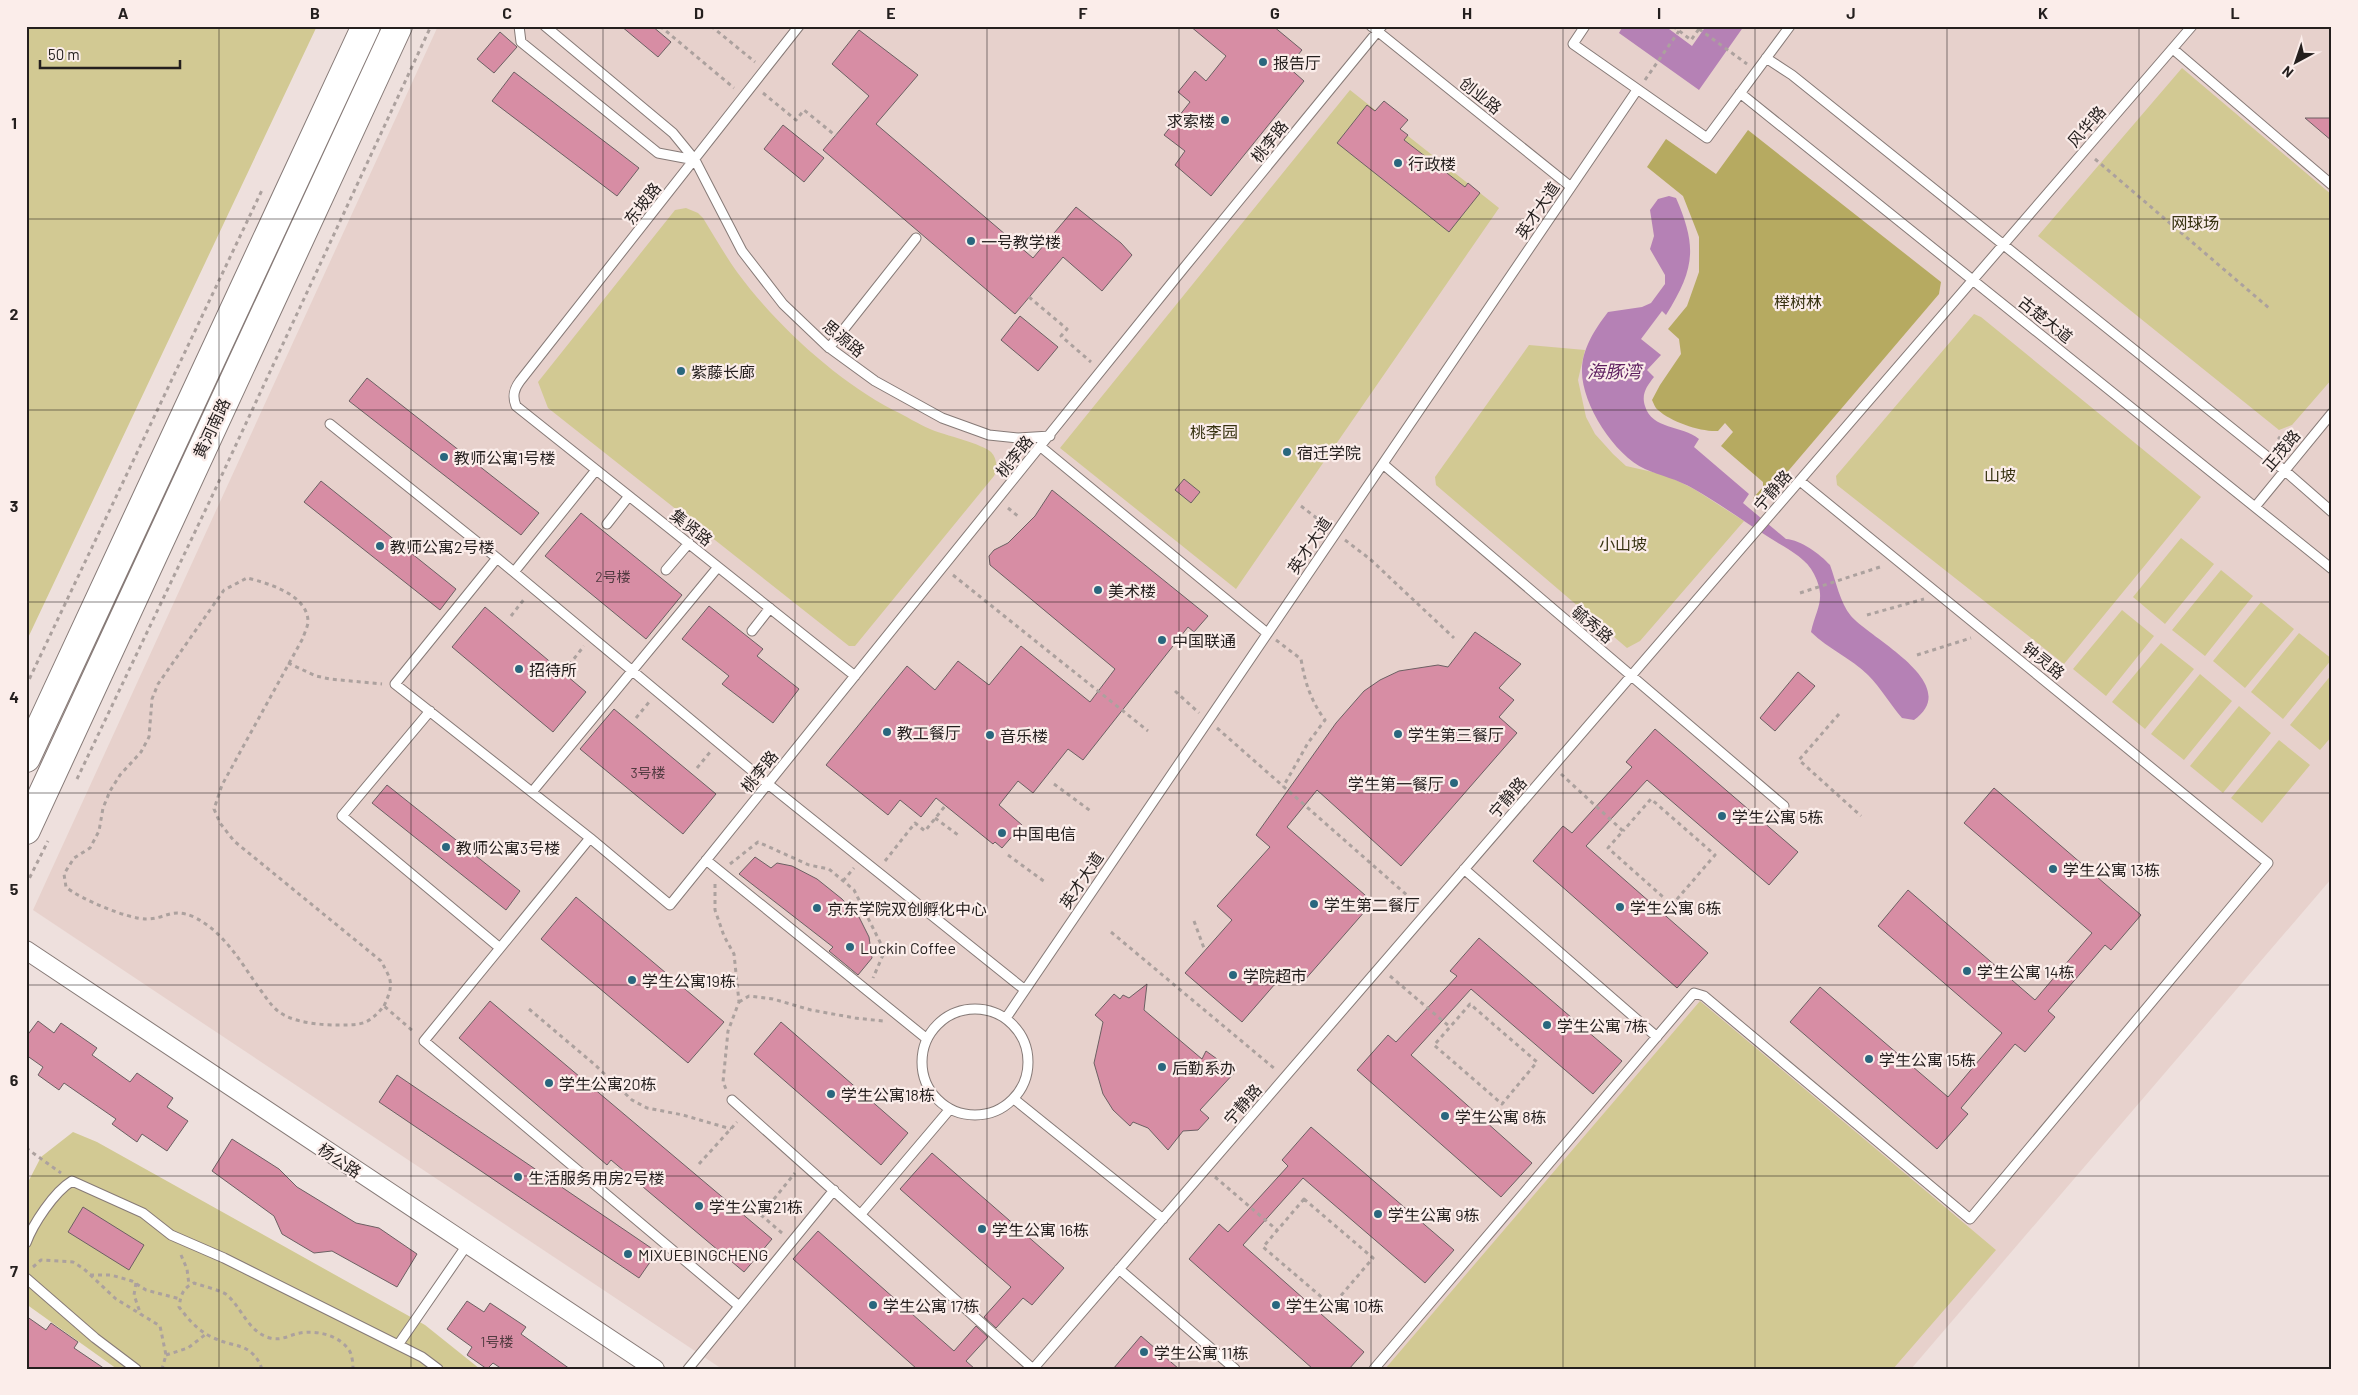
<svg xmlns="http://www.w3.org/2000/svg" width="2358" height="1395" font-family="Barlow,'Noto Sans SC',sans-serif">
<style>
.built{fill:#e7d1cc}
.green{fill:#d2c993}
.forest{fill:#b6aa61}
.water{fill:#b581b5}
.building{fill:#d78da4;stroke:#6c6063}
.lines{fill:none;stroke-linecap:round;stroke-linejoin:round}
.service-casing{stroke:#867a77;stroke-width:11}
.minor-casing{stroke:#867a77;stroke-width:20}
.primary-casing{stroke:#867a77;stroke-width:30}
.path{stroke:#aca19e;stroke-width:3;stroke-dasharray:4 4;stroke-linecap:butt}
.service{stroke:#fff;stroke-width:9}
.minor{stroke:#fff;stroke-width:18}
.primary{stroke:#fff;stroke-width:28}
.grid{fill:none;stroke:#241f1e;stroke-width:1;stroke-opacity:0.55}
.poi-dot{fill:#2a677e;stroke:#fbedea;stroke-width:2}
.labels{text-anchor:middle;dominant-baseline:central;stroke-width:4.5;stroke-linejoin:round;paint-order:stroke}
.number-label{font-size:14px;fill:#513a40}
.poi-label{font-size:16px;fill:#241f1e;stroke:#fbedea;text-anchor:start}
.street-label{font-size:16px;fill:#241f1e;stroke:#fbedea}
.park-label{font-size:16px;fill:#373211;stroke:#fbedea}
.water-label{font-size:18px;font-style:italic;fill:#5e1f60;stroke:#fbedea}
.neatline{fill:none;stroke:#241f1e;stroke-width:2}
.grid-label{font-size:16px;text-anchor:middle;font-weight:bold;fill:#241f1e}
</style>
<rect width="100%" height="100%" fill="#eee0dd"/>
<path class="built" d="M438 26H2332V878L1911 1369H722L33 910Z"/>
<path class="green" d="M26 26H317L26 642Z
M2182 68 2332 195V379L2292 425 2279 430 2038 236Z
M1350 90 1499 208 1236 589 1060 448Z
M686 208 698 213 703 218C714 236 725 255 737 272 776 325 836 380 893 410 906 416 918 424 930 429 944 435 983 444 991 452 997 458 998 469 994 476L855 646H849L548 408 538 382 675 210Z
M1974 314 1981 317 2201 497 2064 664 1837 485 1836 476Z
M1529 345 1585 350 1578 380 1586 417 1595 434 1613 454 1626 466 1666 475 1694 489 1744 521 1640 641 1627 648 1436 485 1435 477Z
M2181 538 2214 564 2165 624 2133 597Z
M2221 570 2253 596 2205 656 2172 630Z
M2261 602 2294 629 2245 688 2213 661Z
M2122 610 2154 636 2106 696 2073 669Z
M2299 633 2332 659 2283 719 2251 692Z
M2161 643 2194 669 2145 729 2112 702Z
M2200 674 2232 701 2184 760 2151 734Z
M2332 674V736L2320 750 2290 725Z
M2239 706 2271 733 2223 793 2190 766Z
M2279 740 2310 765 2262 823 2231 798Z
M1700 1001 1996 1250 1893 1369H1385Z
M73 1132 97 1142 425 1325 480 1369H117L26 1304V1186L41 1157Z"/>
<path class="forest" d="M1748 130 1941 282 1939 294 1760 504 1753 498 1763 487V482L1721 446 1733 432 1725 423 1718 431C1701 432 1671 422 1658 410 1655 408 1654 404 1652 400L1660 385 1681 354 1679 339 1668 329 1687 306 1699 272V237L1683 196 1647 167 1666 139 1716 174Z"/>
<path class="water" d="M1623 26H1665L1692 46 1706 26H1744L1699 90 1619 33Z
M1669 196 1676 198C1698 248 1694 270 1666 315L1662 311 1641 339 1661 355 1647 370 1654 377C1647 386 1641 394 1645 406 1652 430 1682 425 1699 439L1694 447 1749 494 1743 503 1786 539C1801 540 1820 554 1830 565 1836 581 1840 603 1851 616 1871 639 1964 684 1914 720L1902 718C1890 704 1881 688 1868 675 1851 658 1828 649 1811 632 1816 608 1827 600 1814 574 1806 557 1785 548 1770 538 1745 522 1720 504 1694 489 1677 479 1661 476 1645 469 1614 455 1581 403 1582 370 1582 349 1595 329 1608 312L1642 307 1651 303 1665 284V275L1650 249 1654 236 1650 210 1658 199Z"/>
<path class="building" d="M621 26H652L671 42 658 57Z
M1190 26H1273L1302 50 1288 67 1304 81 1211 196 1175 165 1185 151 1164 135 1190 102 1178 92 1195 71 1206 81 1226 56Z
M859 30 918 75 876 124 1033 258 1076 207 1121 243 1132 255 1102 291 1063 257 1015 314 823 150 869 96 832 64Z
M500 32 517 47 494 73 477 59Z
M514 72 639 168 617 196 492 101Z
M1384 101 1408 120 1400 129 1408 135 1404 140 1465 187 1468 183 1480 193 1449 232 1337 143 1367 105 1375 111Z
M2305 118H2332V141Z
M783 125 824 158 804 182 764 149Z
M1020 316 1058 347 1038 371 1001 340Z
M367 378 539 513 521 535 349 401Z
M1184 479 1200 492 1191 503 1175 490Z
M321 481 456 589 440 610 304 502Z
M1052 490 1208 616 1194 632 1188 627 1083 760 1068 749 1033 793 1018 781 999 805 1022 825 1002 848 995 842 993 844 936 798 921 817 900 800 888 815 826 765 907 666 935 690 958 661 989 685 1021 646 1090 702 1115 669 990 565 989 556 994 550 1008 543 1035 516Z
M581 513 682 595 646 639 545 556Z
M709 606 763 649 757 656 799 689 773 723 722 684 729 676 682 639Z
M485 607 586 692 553 732 452 647Z
M1475 632 1521 664 1499 688 1514 700 1499 717 1517 733 1401 866 1317 790 1287 827 1373 902 1303 982 1288 969 1242 1022 1185 973 1232 920 1217 906 1270 847 1256 835 1336 723 1364 691 1380 680 1399 671 1438 665 1448 667Z
M1798 672 1815 686 1775 731 1760 718Z
M614 709 716 794 683 834 580 749Z
M1655 729 1798 852 1769 885 1647 780 1586 846 1708 953 1677 988 1533 861 1563 826 1572 833 1632 767 1626 762Z
M387 785 520 891 506 910 372 803Z
M1994 788 2141 915 2111 950 2105 945 2048 1011 2055 1017 2025 1052 2015 1044 1961 1108 1968 1114 1937 1149 1790 1022 1820 987 1948 1097 2002 1033 1878 926 1908 890 2035 1000 2092 933 1964 823Z
M755 857 771 868 777 863 792 866 817 879 842 899 859 917 869 937 872 958 858 975 829 951 833 947 739 874Z
M576 897 724 1022 688 1063 541 939Z
M1479 938 1622 1061 1593 1094 1471 989 1411 1055 1532 1163 1501 1197 1357 1070 1388 1035 1396 1042 1457 976 1450 971Z
M1147 984 1144 1010 1202 1059 1206 1051 1235 1072 1200 1110 1209 1118 1198 1130 1183 1131 1168 1150 1148 1128 1133 1122 1130 1126 1113 1110 1103 1094 1094 1063 1103 1022 1095 1015 1114 994 1120 999 1123 995 1129 998Z
M490 1001 772 1239 744 1272 611 1160 607 1165 459 1038Z
M38 1021 54 1033 61 1023 97 1048 92 1055 130 1082 137 1073 173 1098 167 1107 188 1121 167 1151 142 1134 137 1142 112 1124 116 1119 64 1083 59 1090 38 1075 43 1067 26 1055V1037Z
M781 1022 908 1133 881 1165 754 1054Z
M397 1075 657 1252 639 1278 379 1102Z
M1311 1127 1454 1250 1425 1283 1303 1178 1243 1245 1364 1352 1349 1369H1313L1189 1259 1219 1224 1228 1232 1288 1166 1282 1160Z
M232 1139 279 1169 297 1187 356 1223 379 1228 417 1254 397 1287 332 1251 314 1253 282 1234 274 1216 212 1171Z
M932 1153 1064 1268 1032 1305 1023 1298 996 1328 984 1317 1011 1287 900 1189Z
M83 1207 144 1245 129 1270 68 1232Z
M818 1231 954 1351 976 1326 988 1337 966 1361 975 1369H917L793 1259Z
M467 1301 484 1312 490 1303 526 1327 521 1334 570 1369H502L493 1363 487 1369 467 1355 472 1347 447 1329Z
M26 1316 46 1330 51 1323 78 1342 74 1348 105 1369H26Z
M1141 1336 1179 1369H1113Z"/>
<g class="lines">
<defs>
<path id="service" d="M519 26 521 42 658 153 695 160
M545 26 673 133 695 160 742 251 783 304 827 346 875 381 942 418 989 435 1018 438 1050 436
M799 26 520 381C514 389 512 396 516 406L855 676
M1371 26 1571 187
M1585 26 1573 44 1707 138 1790 26
M2173 49 2332 185
M1766 58 1792 75 2284 470 2332 512
M1740 93 2332 569
M829 348 916 238
M330 424 497 558
M1041 447 1267 633
M1383 464 1784 806
M2255 507 2332 413
M607 524 629 496
M666 570 689 543
M514 572 596 470
M752 631 770 608
M430 711 342 816 500 948
M532 792 718 567
M590 838 424 1041 739 1306
M706 860 927 1039
M1464 869 1657 1037
M1025 990 768 784 497 558 395 684 590 838 670 905 1183 269 1382 26
M922 1062a53 53 0 1 1 106 0a53 53 0 1 1-106 0Z
M1006 1018 1637 90
M1014 1099 1163 1219
M732 1100 1033 1369
M861 1214 950 1109
M26 1243C33 1224 54 1192 72 1181L143 1213 171 1235 224 1258 422 1357 438 1369
M1119 1269 1235 1369
M26 1278 95 1338 136 1369
M398 1345 467 1245
M688 1369 834 1190
M1033 1369 2192 26
M1374 1369 1694 993 1704 996 1970 1219 2268 863 1800 481"/>
<path id="minor" d="M26 950 655 1369"/>
<path id="primary" d="M26 758 366 26
M26 830 398 26"/>
</defs>
<use href="#service" class="service-casing"/>
<use href="#minor" class="minor-casing"/>
<use href="#primary" class="primary-casing"/>
<path class="path" d="M660 26 734 88
M711 26 755 62
M1673 26 1691 40 1701 26
M1699 29 1747 64
M1645 80 1679 31
M763 93 796 120 804 110 836 136
M2095 159 2269 308
M1029 297 1067 329 1061 336 1091 362
M2278 437 2289 446
M1301 506 1327 526
M1008 508 1019 517
M1345 540 1370 559 1454 638
M953 575 1148 731
M1800 593 1883 566
M1867 615 1924 599
M511 616 525 598
M1276 640 1301 659C1305 683 1311 701 1325 720L1308 743 1283 787
M1917 655 1971 638
M288 663 316 676 330 679 382 684
M569 665 584 646
M26 686 263 188
M1175 691 1199 713
M1839 714 1799 760 1861 816
M636 718 650 701
M1217 728 1417 904
M697 768 711 751
M1561 774 1623 831 1608 848 1672 905 1715 855 1651 799 1623 831
M77 779 214 492 431 26
M1054 784 1092 812
M935 818 958 835
M1008 855 1045 882
M885 861 915 823 925 831 945 806
M730 864 758 842 809 865 829 869 854 890 882 946 883 955 873 978
M843 881 854 868
M715 884V910L724 936 734 954 739 1002 728 1031 723 1082 726 1089
M26 885 48 841
M1194 921 1205 951
M1111 932 1275 1069
M1390 976 1450 1027 1434 1045 1502 1104 1537 1062 1470 1004 1450 1027
M739 1002 749 996 773 999 811 1010 855 1018 883 1021
M384 1006C394 984 392 981 381 961L234 841 220 823 214 809 222 785 303 638C304 634 307 628 308 623 309 595 268 583 247 578L224 590 158 684 152 699 149 737 141 752 120 775 110 791 103 808 99 831 90 848 74 858 64 874 66 887C80 899 128 919 146 919 166 919 171 907 194 917 226 933 242 965 262 992 269 1002 275 1011 286 1016 300 1023 322 1025 338 1025 362 1025 368 1025 384 1006L414 1032
M529 1009 594 1064 632 1100 647 1108 683 1115 731 1129
M26 1148 61 1173
M699 1164 737 1122
M1215 1177 1277 1230
M1304 1199 1373 1258 1332 1306 1263 1247Z
M782 1233 761 1215 795 1173
M181 1255 187 1269 189 1285
M33 1267 41 1260 73 1262 84 1269 116 1299 160 1326 166 1355 162 1369
M90 1275H111L132 1281 146 1290 180 1299
M136 1283 134 1295 141 1315
M166 1355 188 1348 206 1334
M262 1369C252 1342 234 1348 214 1338 199 1332 188 1319 179 1307 181 1294 183 1288 194 1283 202 1286 221 1290 227 1295 242 1308 248 1332 270 1338 282 1341 289 1335 300 1333 316 1330 339 1335 349 1350 352 1354 353 1363 353 1369"/>
<use href="#service" class="service"/>
<use href="#minor" class="minor"/>
<use href="#primary" class="primary"/>
</g>
<path class="grid" d="M219 26V1369M411 26V1369M603 26V1369M795 26V1369M987 26V1369M1179 26V1369M1371 26V1369M1563 26V1369M1755 26V1369M1947 26V1369M2139 26V1369M26 219H2332M26 410H2332M26 602H2332M26 793H2332M26 985H2332M26 1176H2332"/>
<g class="poi-dot">
<circle cx="1263" cy="62" r="5"/>
<circle cx="1225" cy="120" r="5"/>
<circle cx="1398" cy="163" r="5"/>
<circle cx="971" cy="241" r="5"/>
<circle cx="681" cy="371" r="5"/>
<circle cx="1287" cy="452" r="5"/>
<circle cx="444" cy="457" r="5"/>
<circle cx="380" cy="546" r="5"/>
<circle cx="1098" cy="590" r="5"/>
<circle cx="1162" cy="640" r="5"/>
<circle cx="519" cy="669" r="5"/>
<circle cx="887" cy="732" r="5"/>
<circle cx="1398" cy="734" r="5"/>
<circle cx="990" cy="735" r="5"/>
<circle cx="1454" cy="783" r="5"/>
<circle cx="1722" cy="816" r="5"/>
<circle cx="1002" cy="833" r="5"/>
<circle cx="446" cy="847" r="5"/>
<circle cx="2053" cy="869" r="5"/>
<circle cx="1314" cy="904" r="5"/>
<circle cx="1620" cy="907" r="5"/>
<circle cx="817" cy="908" r="5"/>
<circle cx="850" cy="947" r="5"/>
<circle cx="1967" cy="971" r="5"/>
<circle cx="1233" cy="975" r="5"/>
<circle cx="632" cy="980" r="5"/>
<circle cx="1547" cy="1025" r="5"/>
<circle cx="1869" cy="1059" r="5"/>
<circle cx="1162" cy="1067" r="5"/>
<circle cx="549" cy="1083" r="5"/>
<circle cx="831" cy="1094" r="5"/>
<circle cx="1445" cy="1116" r="5"/>
<circle cx="518" cy="1177" r="5"/>
<circle cx="699" cy="1206" r="5"/>
<circle cx="1378" cy="1214" r="5"/>
<circle cx="982" cy="1229" r="5"/>
<circle cx="628" cy="1254" r="5"/>
<circle cx="873" cy="1305" r="5"/>
<circle cx="1276" cy="1305" r="5"/>
<circle cx="1144" cy="1352" r="5"/>
</g>
<g class="labels">
<g class="number-label">
<text x="613" y="576">2号楼</text>
<text x="648" y="772">3号楼</text>
<text x="497" y="1341">1号楼</text>
</g>
<g class="poi-label">
<text x="1273" y="62">报告厅</text>
<text x="1215" y="120" text-anchor="end">求索楼</text>
<text x="1408" y="163">行政楼</text>
<text x="981" y="241">一号教学楼</text>
<text x="691" y="371">紫藤长廊</text>
<text x="1297" y="452">宿迁学院</text>
<text x="454" y="457">教师公寓1号楼</text>
<text x="390" y="546">教师公寓2号楼</text>
<text x="1108" y="590">美术楼</text>
<text x="1172" y="640">中国联通</text>
<text x="529" y="669">招待所</text>
<text x="897" y="732">教工餐厅</text>
<text x="1408" y="734">学生第三餐厅</text>
<text x="1000" y="735">音乐楼</text>
<text x="1444" y="783" text-anchor="end">学生第一餐厅</text>
<text x="1732" y="816">学生公寓 5栋</text>
<text x="1012" y="833">中国电信</text>
<text x="456" y="847">教师公寓3号楼</text>
<text x="2063" y="869">学生公寓 13栋</text>
<text x="1324" y="904">学生第二餐厅</text>
<text x="1630" y="907">学生公寓 6栋</text>
<text x="827" y="908">京东学院双创孵化中心</text>
<text x="860" y="947">Luckin Coffee</text>
<text x="1977" y="971">学生公寓 14栋</text>
<text x="1243" y="975">学院超市</text>
<text x="642" y="980">学生公寓19栋</text>
<text x="1557" y="1025">学生公寓 7栋</text>
<text x="1879" y="1059">学生公寓 15栋</text>
<text x="1172" y="1067">后勤系办</text>
<text x="559" y="1083">学生公寓20栋</text>
<text x="841" y="1094">学生公寓18栋</text>
<text x="1455" y="1116">学生公寓 8栋</text>
<text x="528" y="1177">生活服务用房2号楼</text>
<text x="709" y="1206">学生公寓21栋</text>
<text x="1388" y="1214">学生公寓 9栋</text>
<text x="992" y="1229">学生公寓 16栋</text>
<text x="638" y="1254">MIXUEBINGCHENG</text>
<text x="883" y="1305">学生公寓 17栋</text>
<text x="1286" y="1305">学生公寓 10栋</text>
<text x="1154" y="1352">学生公寓 11栋</text>
</g>
<g class="street-label">
<text transform="translate(1481 95) rotate(39)">创业路</text>
<text transform="translate(2086 126) rotate(-49)">风华路</text>
<text transform="translate(1269 141) rotate(-51)">桃李路</text>
<text transform="translate(642 203) rotate(-52)">东坡路</text>
<text transform="translate(1537 210) rotate(-56)">英才大道</text>
<text transform="translate(2046 319) rotate(39)">古楚大道</text>
<text transform="translate(844 338) rotate(39)">思源路</text>
<text transform="translate(211 428) rotate(-65)">黄河南路</text>
<text transform="translate(2281 450) rotate(-50)">正茂路</text>
<text transform="translate(1014 456) rotate(-51)">桃李路</text>
<text transform="translate(1772 490) rotate(-49)">宁静路</text>
<text transform="translate(692 527) rotate(38)">集贤路</text>
<text transform="translate(1309 545) rotate(-56)">英才大道</text>
<text transform="translate(1593 624) rotate(40)">毓秀路</text>
<text transform="translate(2044 660) rotate(39)">钟灵路</text>
<text transform="translate(759 771) rotate(-51)">桃李路</text>
<text transform="translate(1507 797) rotate(-49)">宁静路</text>
<text transform="translate(1081 880) rotate(-56)">英才大道</text>
<text transform="translate(1242 1104) rotate(-49)">宁静路</text>
<text transform="translate(340 1160) rotate(34)">杨公路</text>
</g>
<g class="park-label">
<text x="2195" y="222">网球场</text>
<text x="1798" y="301">榉树林</text>
<text x="1214" y="431">桃李园</text>
<text x="2000" y="474">山坡</text>
<text x="1623" y="543">小山坡</text>
</g>
<g class="water-label">
<text x="1614" y="371">海豚湾</text>
</g>
</g>
<rect width="2358" height="1395" fill="none" stroke="#fbedea" stroke-width="55"/>
<g transform="translate(2296 62) rotate(220)" stroke="#fbedea" stroke-width="4" paint-order="stroke">
<path d="M0-4L9 19L0 12L-9 19Z" fill="#241f1e"/>
<text y="-8" font-size="14" font-weight="bold" text-anchor="middle" fill="#241f1e">N</text>
</g>
<path d="M40 60v8h140v-8" fill="none" stroke="#241f1e" stroke-width="2.5"/>
<text x="48" y="60" font-size="15" fill="#241f1e" stroke="#fbedea" stroke-width="4" paint-order="stroke">50 m</text>
<rect x="28" y="28" width="2302" height="1340" class="neatline"/>
<g class="grid-label">
<text x="123" y="19">A</text>
<text x="315" y="19">B</text>
<text x="507" y="19">C</text>
<text x="699" y="19">D</text>
<text x="891" y="19">E</text>
<text x="1083" y="19">F</text>
<text x="1275" y="19">G</text>
<text x="1467" y="19">H</text>
<text x="1659" y="19">I</text>
<text x="1851" y="19">J</text>
<text x="2043" y="19">K</text>
<text x="2235" y="19">L</text>
<text x="14" y="129">1</text>
<text x="14" y="320">2</text>
<text x="14" y="512">3</text>
<text x="14" y="703">4</text>
<text x="14" y="895">5</text>
<text x="14" y="1086">6</text>
<text x="14" y="1277">7</text>
</g>
</svg>
